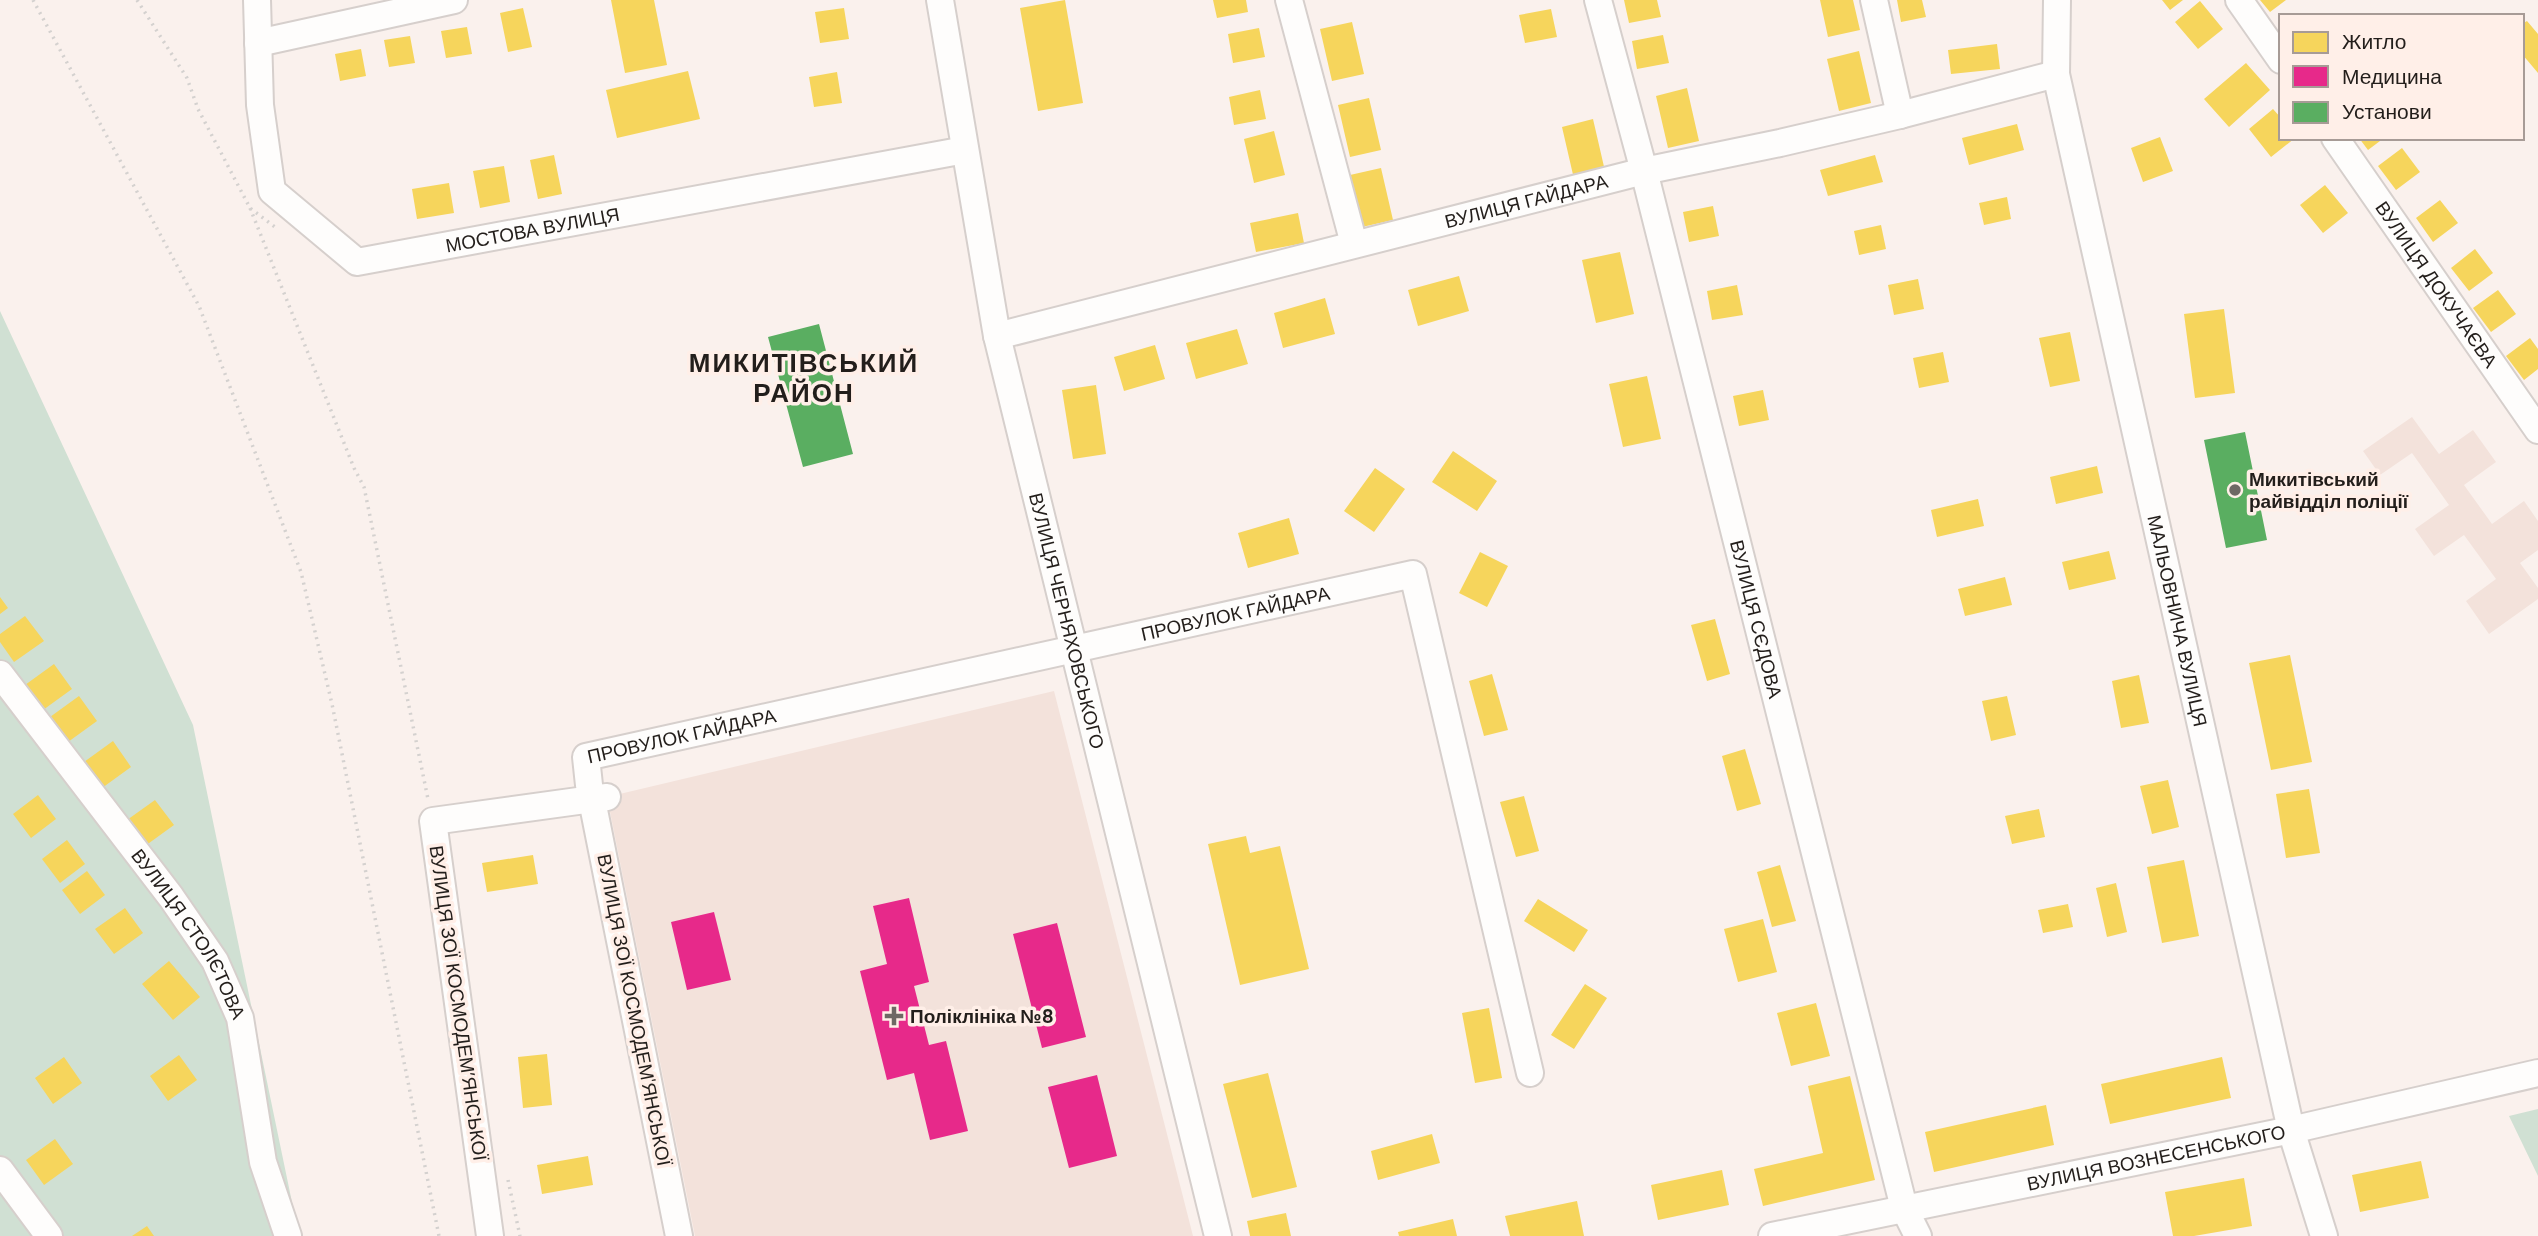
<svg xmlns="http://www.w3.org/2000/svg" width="2538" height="1236" font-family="'DM Sans',sans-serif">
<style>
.built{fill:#f3e2db}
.green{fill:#d0e0d3}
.homes{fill:#f6d55c}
.health{fill:#e7298a}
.public{fill:#5aae61}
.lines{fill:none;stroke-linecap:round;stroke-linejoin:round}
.minor-casing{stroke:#d6cfcc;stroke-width:30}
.path{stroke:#d4d1cf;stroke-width:3.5;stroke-dasharray:2 5;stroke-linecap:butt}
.minor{stroke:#fefdfc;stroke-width:26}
.poi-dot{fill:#6e6864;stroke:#ffefe8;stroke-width:2.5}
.labels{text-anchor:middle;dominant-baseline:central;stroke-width:7;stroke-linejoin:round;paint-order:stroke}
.street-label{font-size:19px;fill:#231e1b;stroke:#ffefe8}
.poi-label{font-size:19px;font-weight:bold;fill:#231e1b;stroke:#ffefe8;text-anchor:start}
.district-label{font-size:26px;font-weight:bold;letter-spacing:2px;fill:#231e1b;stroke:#ffefe8}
</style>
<rect width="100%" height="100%" fill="#faf1ed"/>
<path class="built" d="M2412 417 2439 454 2473 430 2496 462 2464 485 2492 524 2524 501 2538 521V550L2520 563 2538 588V599L2489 634 2466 601 2496 579 2464 535 2434 556 2415 529 2449 505 2412 453 2380 475 2363 451Z
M1054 691 1193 1236H695L607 797Z"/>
<path class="green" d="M0 311 193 725 299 1236H0Z
M2538 1109V1176L2509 1116Z"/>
<path class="homes" d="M611 0H654L667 65 625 73Z
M1065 0 1083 103 1038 111 1020 8Z
M1213 0H1246L1248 12 1217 18Z
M1624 0H1657L1661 17 1629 23Z
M1820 0H1853L1860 30 1828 37Z
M1897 0H1922L1926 17 1901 22Z
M2162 0H2183L2170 10Z
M2260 0H2286L2270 12Z
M2200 1 2223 29 2198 49 2175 22Z
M523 8 532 47 508 52 500 13Z
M844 8 849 39 820 43 815 12Z
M1551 9 1557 37 1525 43 1519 15Z
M2527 21 2538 34V73L2522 54V24Z
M1352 22 1364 74 1332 81 1320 29Z
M467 27 472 54 446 58 441 31Z
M1259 28 1265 57 1233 63 1228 34Z
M1663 35 1669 63 1637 69 1632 41Z
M410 36 415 63 389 67 384 40Z
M1997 44 2000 69 1951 74 1948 50Z
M361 49 366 76 340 81 335 54Z
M1859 51 1871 103 1839 111 1827 59Z
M2246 63 2270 90 2229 127 2204 99Z
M688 71 700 119 617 138 606 90Z
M837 72 842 103 814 107 809 77Z
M1687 88 1699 141 1668 148 1656 96Z
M1260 90 1266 119 1234 125 1229 97Z
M1369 98 1381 150 1350 157 1338 105Z
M2273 109 2281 118V138H2295L2271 157 2249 129Z
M1593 119 1605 171 1574 179 1562 127Z
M2017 124 2024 150 1969 165 1962 138Z
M1274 131 1285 175 1254 183 1244 139Z
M2160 137 2173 171 2143 182 2131 148Z
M2359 138H2384L2368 150Z
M2402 148 2420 172 2396 190 2378 166Z
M554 155 562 194 538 199 530 160Z
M1875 155 1883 182 1828 196 1820 170Z
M504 166 510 202 480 208 473 171Z
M1381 168 1393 220 1362 227 1350 175Z
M449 183 454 213 417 219 412 189Z
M2325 185 2348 213 2323 233 2300 205Z
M2007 197 2011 219 1984 225 1979 203Z
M2440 200 2458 223 2433 242 2416 218Z
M1713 206 1719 236 1689 242 1683 212Z
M1298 213 1304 243 1256 252 1250 223Z
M1881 225 1886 249 1859 255 1854 231Z
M2475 249 2493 273 2469 291 2451 268Z
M1620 252 1634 314 1596 323 1582 260Z
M1459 276 1469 311 1418 326 1408 290Z
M1918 279 1924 309 1894 315 1888 285Z
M1737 285 1743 315 1712 320 1707 291Z
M2498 290 2516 314 2491 332 2473 308Z
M1325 298 1335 334 1283 348 1274 313Z
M2224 309 2235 393 2195 398 2184 314Z
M1237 329 1248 364 1196 379 1186 343Z
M2070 332 2080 381 2050 387 2039 338Z
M2530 338 2538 349V369L2524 380 2506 356Z
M1155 345 1165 379 1124 391 1114 357Z
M1943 352 1949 382 1919 388 1913 358Z
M1647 376 1661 439 1623 447 1609 384Z
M1096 385 1106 454 1073 459 1062 390Z
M1763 390 1769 420 1739 426 1733 396Z
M1453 451 1497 481 1477 511 1432 482Z
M2097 466 2103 493 2056 504 2050 477Z
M1375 468 1405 489 1374 532 1344 511Z
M1978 499 1984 526 1937 537 1931 510Z
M1289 518 1299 554 1248 568 1238 533Z
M2109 551 2116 579 2069 590 2062 562Z
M1480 552 1508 566 1487 607 1459 593Z
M2005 577 2012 605 1965 616 1958 589Z
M0 597 8 608 0 614Z
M25 616 44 641 14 662 0 642V634Z
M1715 619 1730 674 1707 681 1691 625Z
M2290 655 2312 762 2271 770 2249 663Z
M54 664 72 689 43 710 25 685Z
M1492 674 1508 730 1484 736 1469 681Z
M2139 675 2149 723 2121 728 2112 681Z
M79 696 97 721 68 742 50 717Z
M2007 696 2016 735 1991 741 1982 701Z
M113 741 131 767 102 788 84 762Z
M1745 749 1761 804 1737 811 1722 756Z
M2168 780 2179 827 2152 834 2140 786Z
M2309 789 2320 853 2286 858 2276 794Z
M38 795 56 819 31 838 13 814Z
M1524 796 1539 851 1516 857 1500 802Z
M155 800 174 825 145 846 127 820Z
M2039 809 2045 837 2012 844 2005 816Z
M1246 836 1250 853 1280 846 1309 969 1240 985 1208 844Z
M67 840 85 864 60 883 42 859Z
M533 855 538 884 487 892 482 863Z
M2184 860 2199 936 2162 943 2147 867Z
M1780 865 1796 921 1772 927 1757 872Z
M87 871 105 895 80 914 62 890Z
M2116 883 2127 932 2107 937 2096 888Z
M1538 899 1588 930 1574 952 1524 921Z
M2068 904 2073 927 2043 933 2038 910Z
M125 908 143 933 114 954 95 929Z
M1763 919 1777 972 1738 982 1724 929Z
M169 961 200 997 173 1020 142 984Z
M1585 984 1607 998 1574 1049 1551 1035Z
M1816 1003 1830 1056 1791 1066 1777 1013Z
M1489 1008 1502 1078 1475 1083 1462 1013Z
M547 1054 552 1105 523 1108 518 1057Z
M179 1055 197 1080 168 1101 150 1076Z
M64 1057 82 1083 53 1104 35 1078Z
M2222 1057 2231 1098 2110 1124 2101 1084Z
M1268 1073 1297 1187 1252 1198 1223 1084Z
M1850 1076 1875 1180 1763 1206 1754 1169 1823 1153 1808 1086Z
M2046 1105 2054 1145 1934 1172 1925 1132Z
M1432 1134 1440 1163 1378 1180 1371 1151Z
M55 1139 73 1164 44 1185 26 1160Z
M588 1156 593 1185 542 1194 537 1165Z
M2421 1161 2429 1198 2360 1212 2352 1175Z
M1722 1170 1729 1205 1658 1220 1651 1185Z
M2244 1178 2252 1226 2194 1236H2173L2165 1192Z
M1577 1201 1584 1236H1510L1505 1216Z
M1286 1213 1291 1236H1250L1247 1221Z
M1453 1219 1457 1236H1399L1398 1232Z
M147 1226 154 1236H132Z"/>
<path class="health" d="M909 898 929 982 914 986 929 1045 946 1041 968 1131 930 1140 914 1073 887 1080 860 971 887 964 873 906Z
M714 912 731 980 687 990 671 922Z
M1057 923 1086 1037 1042 1048 1013 934Z
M1097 1075 1117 1156 1069 1168 1048 1087Z"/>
<path class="public" d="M819 324 853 454 803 467 768 337Z
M2245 432 2267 540 2226 548 2204 440Z"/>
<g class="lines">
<defs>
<g id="minor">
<path id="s1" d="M257 0 260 105 272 191 357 262 965 150"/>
<path id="s2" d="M940 0 997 336 1218 1236"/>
<path d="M1289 0 1354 244"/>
<path id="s3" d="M1598 0 1644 171 1904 1208 1918 1236"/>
<path d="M1874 0 1900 115"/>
<path id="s4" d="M2057 0 2056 74 2291 1130 2324 1236"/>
<path d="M2239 0 2281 60"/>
<path d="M258 43 454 0"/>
<path id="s5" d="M2335 138 2538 430"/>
<path id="s6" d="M997 336 1644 171 1780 143 1900 115 2056 74"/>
<path id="s7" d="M0 674 171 897 215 961 240 1018 263 1162 288 1236"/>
<path d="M0 1170 49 1236"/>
<path d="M490 1236 433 821 607 797"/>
<path id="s8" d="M679 1236 589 785 586 757 1413 574 1530 1073"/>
<path id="s9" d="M1772 1236 2291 1130 2538 1073"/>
</g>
</defs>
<use href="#minor" class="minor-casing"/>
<path class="path" d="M33 0 199 306 301 572 332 704 439 1236
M137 0 187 78 198 109 250 208 275 227
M250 208 354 468 364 487 428 799
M508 1180 520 1236"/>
<use href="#minor" class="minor"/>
</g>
<g class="poi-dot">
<circle cx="2235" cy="490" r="7"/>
<path d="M890.5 1005.5h7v7h7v7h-7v7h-7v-7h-7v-7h7z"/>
</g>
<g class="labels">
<g class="street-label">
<text stroke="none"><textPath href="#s6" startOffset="546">ВУЛИЦЯ ГАЙДАРА</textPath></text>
<text stroke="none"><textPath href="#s1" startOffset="481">МОСТОВА ВУЛИЦЯ</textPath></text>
<text stroke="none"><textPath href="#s5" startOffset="178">ВУЛИЦЯ ДОКУЧАЄВА</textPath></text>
<text stroke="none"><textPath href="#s8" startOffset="1153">ПРОВУЛОК ГАЙДАРА</textPath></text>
<text stroke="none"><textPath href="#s3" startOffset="639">ВУЛИЦЯ СЄДОВА</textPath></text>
<text stroke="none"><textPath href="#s2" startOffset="634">ВУЛИЦЯ ЧЕРНЯХОВСЬКОГО</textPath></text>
<text stroke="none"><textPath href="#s4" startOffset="634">МАЛЬОВНИЧА ВУЛИЦЯ</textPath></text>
<text stroke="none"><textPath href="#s8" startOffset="586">ПРОВУЛОК ГАЙДАРА</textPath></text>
<text stroke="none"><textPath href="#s7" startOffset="322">ВУЛИЦЯ СТОЛЄТОВА</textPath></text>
<text transform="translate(458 1003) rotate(82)">ВУЛИЦЯ ЗОЇ КОСМОДЕМ’ЯНСЬКОЇ</text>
<text transform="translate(634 1010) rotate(79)">ВУЛИЦЯ ЗОЇ КОСМОДЕМ'ЯНСЬКОЇ</text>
<text stroke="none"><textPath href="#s9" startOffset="392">ВУЛИЦЯ ВОЗНЕСЕНСЬКОГО</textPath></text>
</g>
<g class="poi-label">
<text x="2249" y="479">Микитівський<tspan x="2249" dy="22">райвідділ поліції</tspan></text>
<text x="910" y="1016">Поліклініка №8</text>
</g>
<g class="district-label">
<text x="804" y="363">МИКИТІВСЬКИЙ<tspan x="804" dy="30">РАЙОН</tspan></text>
</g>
</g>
<rect x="2279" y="14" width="245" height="126" fill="#ffefe8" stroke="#a79b96" stroke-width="2"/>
<rect x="2293" y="32" width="35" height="21" fill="#f6d55c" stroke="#a79b96" stroke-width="2"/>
<text x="2342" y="49" font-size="21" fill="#231e1b">Житло</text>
<rect x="2293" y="66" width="35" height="21" fill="#e7298a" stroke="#a79b96" stroke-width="2"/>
<text x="2342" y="84" font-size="21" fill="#231e1b">Медицина</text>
<rect x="2293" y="102" width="35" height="21" fill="#5aae61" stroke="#a79b96" stroke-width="2"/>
<text x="2342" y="119" font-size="21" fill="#231e1b">Установи</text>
</svg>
